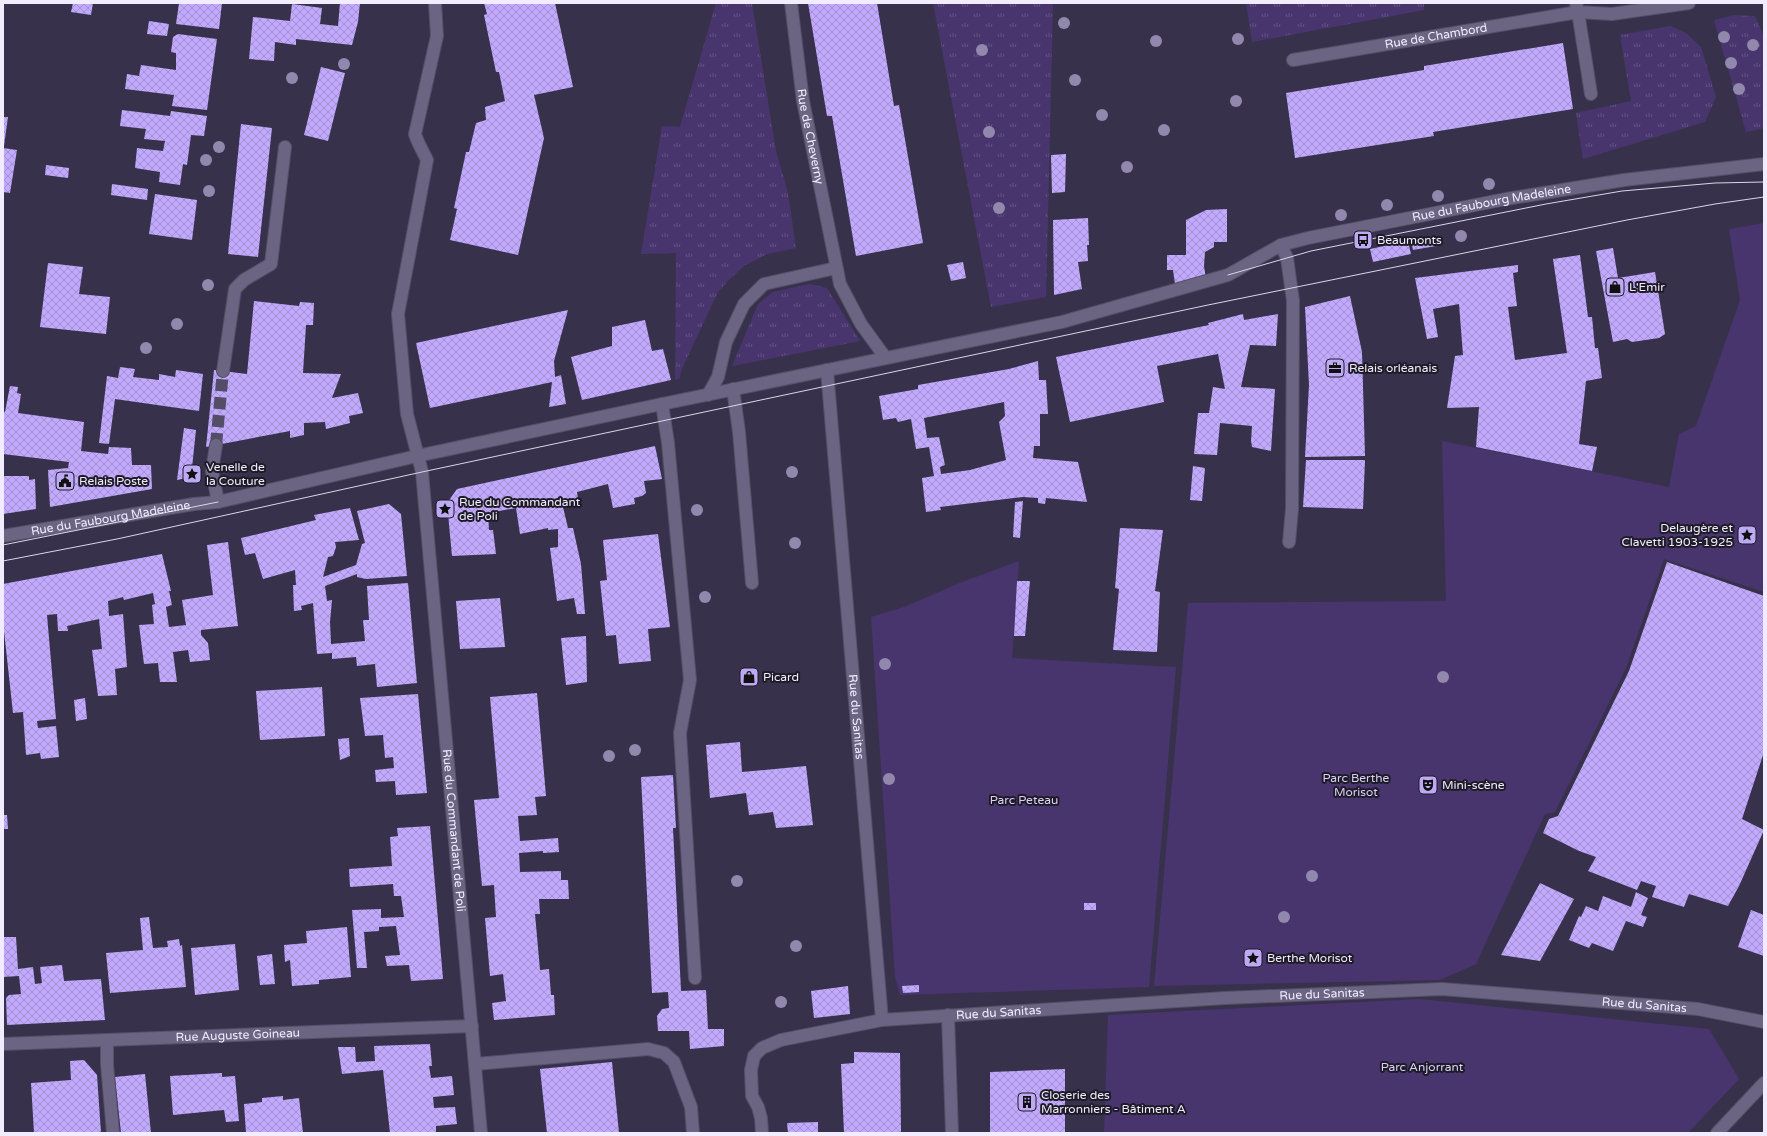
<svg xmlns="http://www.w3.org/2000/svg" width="1767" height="1136" font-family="'Varela Round',sans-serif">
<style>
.grass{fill:url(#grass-tufts)}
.green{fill:#48356e}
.building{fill:url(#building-cross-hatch);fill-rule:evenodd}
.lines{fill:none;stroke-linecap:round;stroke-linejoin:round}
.minor-tunnel{stroke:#544d67;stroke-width:12;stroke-dasharray:12 6;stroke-linecap:butt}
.minor-casing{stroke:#564f67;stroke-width:14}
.minor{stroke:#6c6483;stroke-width:12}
.tram{stroke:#dad6e9;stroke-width:1}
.tree{fill:#9288ad}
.labels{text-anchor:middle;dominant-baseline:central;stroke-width:4;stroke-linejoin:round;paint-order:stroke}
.street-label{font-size:12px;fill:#f1edff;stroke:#1e1b27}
.poi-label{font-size:12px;fill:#f1edff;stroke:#1e1b27;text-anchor:start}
.park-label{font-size:12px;fill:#dbd0fc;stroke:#1e1b27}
</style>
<defs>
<pattern id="grass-tufts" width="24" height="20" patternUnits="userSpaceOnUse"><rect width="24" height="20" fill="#48356e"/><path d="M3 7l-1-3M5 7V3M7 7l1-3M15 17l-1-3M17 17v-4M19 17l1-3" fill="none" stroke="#635384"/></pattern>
<pattern id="building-cross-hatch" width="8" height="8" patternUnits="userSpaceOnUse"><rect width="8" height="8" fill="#c1a9fe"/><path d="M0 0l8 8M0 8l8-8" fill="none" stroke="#a390d2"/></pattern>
</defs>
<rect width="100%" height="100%" fill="#38314c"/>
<path class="grass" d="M716 3H752L776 151 788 193 796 248 767 254 744 266 729 280 718 292 681 371 680 378 675 380 676 253 641 254 662 126 680 127Z
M933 3H1053L1046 297 991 307Z
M1246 3H1424V10L1252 42Z
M1735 15 1755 16 1764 37V128L1746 132 1714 20Z
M1670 26 1686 33 1701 47 1716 97 1705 122 1583 159 1576 113 1631 101 1620 35Z
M810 284 827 288 860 341 732 366 758 304 773 292Z"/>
<path class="green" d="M1764 223V592L1664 559 1626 668 1555 812 1545 814 1476 964 1440 980 1154 986 1188 603 1446 601 1442 441 1669 487 1679 434 1696 426 1740 300 1729 229Z
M1019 561 1012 658 1176 667 1149 987 900 995 895 977 871 617 904 607 962 582Z
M1419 999 1709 1029 1739 1079 1688 1133H1104L1108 1015Z"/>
<path class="building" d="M73 3H93L91 15 71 12Z
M179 3H222L219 29 176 24Z
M340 3H360L358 22 352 45 296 39V45L275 42 274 61 249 59 253 17 290 21 292 4 322 8 320 24 338 26Z
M484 3H555L573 87 534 95 544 138 518 255 450 240 457 209 454 208 466 152H469L476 123 486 120 485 107 505 101 499 72H496L484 15 487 14Z
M808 3H877L894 106 899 105 923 243 856 256 832 116H827Z
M149 21 169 24 167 36 147 34Z
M178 34 217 39 207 110 172 106 174 95 125 89 127 74 139 76 141 65 176 70V53L171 52 173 37Z
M1563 43 1573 109 1433 132 1434 136 1295 158 1286 93 1424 70V66Z
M321 67 345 73 328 141 304 135Z
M122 110 170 116 171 111 207 116 204 136 191 135 187 165 183 164 180 185 159 182 160 172 135 168 137 148 163 151 165 141 144 139 146 129 120 126Z
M3 117H8L4 146H3Z
M241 124 272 128 258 257 228 254Z
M3 148 17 150 10 193 3 192Z
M1066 154 1065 192 1052 193 1051 155Z
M46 165 69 168 68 178 45 175Z
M112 184 148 189 147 200 111 195Z
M155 194 197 200 192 240 149 234Z
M1227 209V242H1214V247L1205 252 1204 266 1206 279 1175 284 1173 270H1167V255H1186V220L1206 210Z
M1088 218 1089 245H1087L1088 261 1078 262 1082 289 1054 295 1053 220Z
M1434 236 1436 246 1413 250 1411 241Z
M1408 241 1411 254 1373 262 1370 249Z
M1613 248 1618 278 1655 272 1665 334 1659 338 1632 342 1627 339 1613 342 1596 251Z
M1580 255 1588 317H1592L1595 348H1598L1602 378 1586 381 1579 444 1597 447 1592 471 1476 447 1479 407 1447 408 1455 356 1463 355 1459 304 1433 309 1438 337 1427 339 1415 278 1518 265V272L1513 273 1517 306 1508 307 1515 360 1567 353 1553 259Z
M963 262 966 278 951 281 947 265Z
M48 263 83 267 79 294 110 297 106 334 40 327Z
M1350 296 1362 352 1365 456 1305 457 1309 385 1305 307Z
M254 301 299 306 300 302 314 303 313 325H306L303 373 341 374 332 398 358 393 363 413 349 416 350 423 326 429 325 422 304 423V435L290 438V431L206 447 214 370 247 374Z
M568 310 554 361 555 377 561 375 566 404 549 407 552 382 430 408 416 343Z
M1243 314 1244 320 1278 314 1276 346 1250 345 1241 387 1275 389 1271 451 1252 447 1251 441 1252 426 1220 423 1217 455 1194 454 1198 413H1209L1213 387 1225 389 1218 354 1157 366 1164 402 1070 422 1056 357 1209 325 1208 323Z
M645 320 652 351 663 349 671 380 582 400 571 357 612 346V327Z
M1038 361 1039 380H1046L1048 414H1040V446H1034L1033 458 1078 462 1087 502 1046 498 1045 504 1038 503V498L1023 497 940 507 941 510 926 512 922 478 934 476 929 447 916 449 911 419 898 422 896 418 883 420 879 396 918 389V385L1009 369ZM1004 402 1005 416 999 422 1006 460 970 470 941 474 940 467 945 465 939 437 927 438 924 418Z
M120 367 135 369 133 377 159 380V374L175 377 176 370 203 374 199 411 115 399 109 444 99 443 107 376 118 378Z
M10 386 18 387 17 393 21 394 18 413 84 422 81 451 108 454 109 447 131 448 132 465H151L152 489 50 507 48 470 68 468 69 462 3 454V411L5 412Z
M184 428 196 430 191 477 177 480Z
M655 446 662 479 644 481 646 493 642 496 634 498 635 504 613 508 608 484 577 492 578 499 562 503 568 528H573L581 564 585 614H577L574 598 557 601 550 548 558 547V529L548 530V528L520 534 516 508 488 513 489 530H493L496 554 452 556 447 503 457 489Z
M1306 460H1365L1363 509 1303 507Z
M1193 466 1205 468 1202 501 1190 500Z
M3 476H29V480L35 479 36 509 3 514Z
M1023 501 1020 538 1013 537 1015 502Z
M389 504 401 514 407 576 366 579 357 577V574L325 586 327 601 332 600 330 622 331 644 365 641 363 620H369L367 586 408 583 417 683 377 687 375 664 357 666 356 657 332 659V653L317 654 313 603 301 606 302 610 294 611 293 585H296L295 570 263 579 255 553 245 555 241 538 316 520 314 515 350 508 359 540 335 542 336 547 333 556 328 557 323 577 356 565 362 544 365 543 357 511Z
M1120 528 1163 530 1155 591 1160 592 1157 652 1113 650 1119 589 1115 588Z
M658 534 670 627 648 629 651 661 619 664 616 635 606 636 600 581 607 580 603 540Z
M228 542 238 626 201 630V635L208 643 210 660 190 662 188 650 173 652 177 682H160L158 663 144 664 139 625 154 624 152 605 155 604 153 593 124 600 123 597 108 601 109 616 123 614 127 667 115 669 117 695 98 696 92 650 102 649 99 619 67 626 68 631H58L57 614 47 615 56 719 37 721 38 728 56 726 59 757 41 759 40 753 26 755 23 712 13 713 3 622V584L162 554 171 591H169L172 605 166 607 169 627 186 625 182 600 213 595 207 545Z
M1667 562 1764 596V752L1742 819 1764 830 1739 886 1728 906 1689 894 1684 907 1652 897 1656 886 1641 881 1637 890 1588 871 1596 857 1579 851 1543 833 1549 819 1558 816 1629 671Z
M1017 581H1030L1025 636H1014Z
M500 598 505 647 460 649 456 601Z
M586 636 587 682 566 685 561 638Z
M322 687 325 736 260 740 256 691Z
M537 693 546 796 535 797 537 815 518 816 520 841 558 838 559 852 543 853V851L519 853 520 872 561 871V880H568L569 899H539L540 914H535L540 970 549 969 551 995H554L555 1015 494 1020 492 1003 506 1001 503 974 490 976 485 918 496 917 494 885 482 886 474 800 499 798 490 697Z
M418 694 427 793 396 795 395 781 376 782 375 770 394 768 393 757 385 758 383 735 365 736 360 698Z
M85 698 87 719 76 721 74 700Z
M349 738 350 756 340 760 338 739Z
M740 742 742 772 806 766 813 825 776 828 773 812 749 815 746 793 710 798 706 745Z
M673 775 676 828H673L681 991 706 990 708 1029H724V1046L690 1049 689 1031H658L657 1016 662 1009 669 1008 668 992 652 993 641 777Z
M3 815H7L8 829H3Z
M430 826 443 979 411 981 409 965 387 966 385 956 400 955 396 926 379 927V931L364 932 367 968H357L352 910 381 909V918L404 917 401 896H394L393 884 350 887 349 869 392 866 390 837 398 836 397 828Z
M1540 883 1574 899 1540 961 1501 955Z
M1636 892 1648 898 1641 915 1647 917 1643 927 1626 921 1613 951 1592 943 1589 948 1569 940 1579 916 1581 917 1586 906 1598 911 1603 896 1631 907Z
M1084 903H1096V910H1084Z
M1751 910 1764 915V956L1738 947Z
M149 917 153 948 168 947 167 941 179 939 180 946 182 945 186 987 110 993 106 953 143 950 140 918Z
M347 927 351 977 319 980V984L292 986 290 960 285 962 284 945 307 943 306 931Z
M3 937H16L18 969 33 967 35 984 42 983 40 967 62 965 64 981 101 979 105 1020 7 1025 6 998 9 995 21 994 19 976 3 977Z
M235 944 239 990 195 995 191 948Z
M272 954 275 984 260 985 257 956Z
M919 985V992L903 993 902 986Z
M848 986 850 1014 814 1018 811 991Z
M430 1044 432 1066H429L431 1078 452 1076 454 1095 433 1097 434 1108 455 1107 457 1124 436 1126V1133H390L383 1070 342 1074 338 1047H355L356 1062 375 1061 374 1046Z
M854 1052 900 1053 901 1133H844L841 1064 854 1063Z
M84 1060 97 1075 101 1133H34L31 1083 71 1080 70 1061Z
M612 1062 619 1133H547L540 1069Z
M1065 1069V1133H990V1072Z
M222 1073V1077L235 1076 239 1121 226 1122 224 1110 173 1115 170 1076Z
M145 1074 151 1133H121L115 1077Z
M283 1096V1100L299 1098 303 1133H246L244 1104 262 1102V1098Z
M818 1122V1133H788L787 1123Z"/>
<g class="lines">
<path class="minor-tunnel" d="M216 445 223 371"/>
<defs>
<g id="minor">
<path id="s1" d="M435 3 437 36 415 134C418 144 423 151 427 160L398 314 407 414 422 472 481 1133"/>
<path id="s2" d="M791 3 803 101 840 284 861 324 885 357"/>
<path d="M1576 3 1578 12 1612 14 1689 3"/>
<path id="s3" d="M1293 60 1578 12 1591 94"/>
<path d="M1281 245 1287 258 1293 301 1292 509 1289 542"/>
<path id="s4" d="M827 370 882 1020"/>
<path d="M223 371 235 289 244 280 271 264 285 147"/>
<path d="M733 389 739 432 752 583"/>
<path d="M708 395 718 377 726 342 744 304 764 284 836 268"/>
<path d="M662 404 668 443 690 680 680 733 695 978"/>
<path d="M216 445 212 471 218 502"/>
<path id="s5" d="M3 536 194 504 218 502 417 456 662 404 1062 322 1228 275 1281 245 1308 238 1506 199 1624 180 1764 164"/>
<path d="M948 1015 952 1133"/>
<path d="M107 1040V1064L113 1133"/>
<path id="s6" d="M3 1044 472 1026"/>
<path d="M475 1064 648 1049 664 1053 674 1062 691 1107 693 1133"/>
<path id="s7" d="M762 1133 761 1118 758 1107 752 1096 751 1070 754 1056 762 1048 781 1040 882 1020 1225 998 1442 989 1698 1009 1764 1022"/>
<path d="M1717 1133 1764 1083"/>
</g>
</defs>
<use href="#minor" class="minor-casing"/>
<use href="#minor" class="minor"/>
<path class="tram" d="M1228 275 1311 251 1546 204 1622 191 1715 183 1764 182
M3 545 218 502
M3 561 117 539 422 472 1208 305 1627 220 1715 204 1764 197"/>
</g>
<g class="tree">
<circle cx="1064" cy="23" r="6"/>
<circle cx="1724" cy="37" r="6"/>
<circle cx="1238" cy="39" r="6"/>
<circle cx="1156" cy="41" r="6"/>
<circle cx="1753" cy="45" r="6"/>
<circle cx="982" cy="50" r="6"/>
<circle cx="1731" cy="63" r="6"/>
<circle cx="344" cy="64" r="6"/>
<circle cx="292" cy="78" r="6"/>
<circle cx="1075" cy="80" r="6"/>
<circle cx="1739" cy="89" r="6"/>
<circle cx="1236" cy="101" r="6"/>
<circle cx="1102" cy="115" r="6"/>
<circle cx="1164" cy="130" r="6"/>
<circle cx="989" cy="132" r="6"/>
<circle cx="219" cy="147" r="6"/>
<circle cx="206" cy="160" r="6"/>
<circle cx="1127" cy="167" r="6"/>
<circle cx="1489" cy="184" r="6"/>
<circle cx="209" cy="191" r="6"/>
<circle cx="1438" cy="196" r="6"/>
<circle cx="1387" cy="205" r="6"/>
<circle cx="999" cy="208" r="6"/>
<circle cx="1341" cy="215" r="6"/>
<circle cx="1461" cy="236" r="6"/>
<circle cx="208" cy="285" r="6"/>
<circle cx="177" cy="324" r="6"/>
<circle cx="146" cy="348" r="6"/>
<circle cx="792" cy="472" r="6"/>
<circle cx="697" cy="510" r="6"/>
<circle cx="795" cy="543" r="6"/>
<circle cx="705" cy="597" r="6"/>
<circle cx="885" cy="664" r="6"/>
<circle cx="1443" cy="677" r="6"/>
<circle cx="635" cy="750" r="6"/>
<circle cx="609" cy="756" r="6"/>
<circle cx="889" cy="779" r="6"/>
<circle cx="1312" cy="876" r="6"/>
<circle cx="737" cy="881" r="6"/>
<circle cx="1284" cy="917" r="6"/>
<circle cx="796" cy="946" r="6"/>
<circle cx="781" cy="1002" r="6"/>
</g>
<defs>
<symbol id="bus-square" viewBox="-11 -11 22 22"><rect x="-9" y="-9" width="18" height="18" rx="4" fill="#bea9f5" stroke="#1e1b27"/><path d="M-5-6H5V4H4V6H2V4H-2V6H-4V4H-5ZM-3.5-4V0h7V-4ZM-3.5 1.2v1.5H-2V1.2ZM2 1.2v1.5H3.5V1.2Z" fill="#111"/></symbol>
<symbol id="shop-square" viewBox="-11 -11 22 22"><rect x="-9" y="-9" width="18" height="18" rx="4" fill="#bea9f5" stroke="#1e1b27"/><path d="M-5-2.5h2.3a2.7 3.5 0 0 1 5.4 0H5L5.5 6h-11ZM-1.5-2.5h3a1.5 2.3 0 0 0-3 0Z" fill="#111"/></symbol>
<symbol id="office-square" viewBox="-11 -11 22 22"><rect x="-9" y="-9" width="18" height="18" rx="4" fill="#bea9f5" stroke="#1e1b27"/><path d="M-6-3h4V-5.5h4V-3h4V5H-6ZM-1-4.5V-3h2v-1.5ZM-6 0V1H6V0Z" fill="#111"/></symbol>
<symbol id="sight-square" viewBox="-11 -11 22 22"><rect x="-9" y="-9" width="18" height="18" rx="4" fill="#bea9f5" stroke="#1e1b27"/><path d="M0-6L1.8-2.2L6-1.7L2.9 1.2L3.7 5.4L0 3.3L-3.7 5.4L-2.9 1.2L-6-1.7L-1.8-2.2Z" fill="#111"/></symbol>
<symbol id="civic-square" viewBox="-11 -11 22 22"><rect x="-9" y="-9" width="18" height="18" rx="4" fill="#bea9f5" stroke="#1e1b27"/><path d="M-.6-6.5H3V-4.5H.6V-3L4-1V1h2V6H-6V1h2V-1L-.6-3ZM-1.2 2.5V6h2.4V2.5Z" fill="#111"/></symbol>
<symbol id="theatre-square" viewBox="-11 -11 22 22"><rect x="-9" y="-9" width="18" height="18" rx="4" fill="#bea9f5" stroke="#1e1b27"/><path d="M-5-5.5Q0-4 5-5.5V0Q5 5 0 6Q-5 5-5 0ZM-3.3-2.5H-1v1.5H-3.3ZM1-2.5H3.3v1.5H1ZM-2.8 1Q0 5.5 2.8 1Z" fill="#111"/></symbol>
<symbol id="building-square" viewBox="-11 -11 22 22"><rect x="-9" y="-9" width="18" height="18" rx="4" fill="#bea9f5" stroke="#1e1b27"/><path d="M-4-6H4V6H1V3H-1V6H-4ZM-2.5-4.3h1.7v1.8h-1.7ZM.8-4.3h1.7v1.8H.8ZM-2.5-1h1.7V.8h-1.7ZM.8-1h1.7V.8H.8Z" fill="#111"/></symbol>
</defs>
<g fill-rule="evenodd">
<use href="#bus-square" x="1352" y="229" width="22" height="22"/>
<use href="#shop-square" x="1604" y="276" width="22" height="22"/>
<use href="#office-square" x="1324" y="357" width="22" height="22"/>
<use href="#sight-square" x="181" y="463" width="22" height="22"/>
<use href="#civic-square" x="54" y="470" width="22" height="22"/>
<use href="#sight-square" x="434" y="498" width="22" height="22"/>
<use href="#sight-square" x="1736" y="524" width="22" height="22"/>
<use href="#shop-square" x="738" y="666" width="22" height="22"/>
<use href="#theatre-square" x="1417" y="774" width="22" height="22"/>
<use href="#sight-square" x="1242" y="947" width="22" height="22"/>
<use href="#building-square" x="1016" y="1091" width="22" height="22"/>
</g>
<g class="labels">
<g class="street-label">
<text stroke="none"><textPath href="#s3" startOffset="145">Rue de Chambord</textPath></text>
<text stroke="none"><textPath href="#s2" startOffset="135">Rue de Cheverny</textPath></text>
<text stroke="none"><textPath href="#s5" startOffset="1529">Rue du Faubourg Madeleine</textPath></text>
<text stroke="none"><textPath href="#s5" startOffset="109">Rue du Faubourg Madeleine</textPath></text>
<text stroke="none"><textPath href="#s4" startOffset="348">Rue du Sanitas</textPath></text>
<text stroke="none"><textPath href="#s1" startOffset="839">Rue du Commandant de Poli</textPath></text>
<text stroke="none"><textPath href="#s7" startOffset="655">Rue du Sanitas</textPath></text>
<text stroke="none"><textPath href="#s7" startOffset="978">Rue du Sanitas</textPath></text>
<text stroke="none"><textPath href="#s7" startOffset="331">Rue du Sanitas</textPath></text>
<text stroke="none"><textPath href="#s6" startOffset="235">Rue Auguste Goineau</textPath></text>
</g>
<g class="poi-label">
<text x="1377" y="240">Beaumonts</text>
<text x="1629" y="287">L'Emir</text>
<text x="1349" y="368">Relais orléanais</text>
<text x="206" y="467">Venelle de<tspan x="206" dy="14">la Couture</tspan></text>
<text x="79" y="481">Relais Poste</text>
<text x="459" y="502">Rue du Commandant<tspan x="459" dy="14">de Poli</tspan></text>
<text x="1733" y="528" text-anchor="end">Delaugère et<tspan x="1733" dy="14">Clavetti 1903-1925</tspan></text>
<text x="763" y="677">Picard</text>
<text x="1442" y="785">Mini-scène</text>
<text x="1267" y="958">Berthe Morisot</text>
<text x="1041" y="1095">Closerie des<tspan x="1041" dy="14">Marronniers - Bâtiment A</tspan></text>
</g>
<g class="park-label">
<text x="1356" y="778">Parc Berthe<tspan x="1356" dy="14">Morisot</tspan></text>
<text x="1024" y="800">Parc Peteau</text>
<text x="1422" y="1067">Parc Anjorrant</text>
</g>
</g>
<rect width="1767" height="1136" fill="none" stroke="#f1edff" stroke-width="8"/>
</svg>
